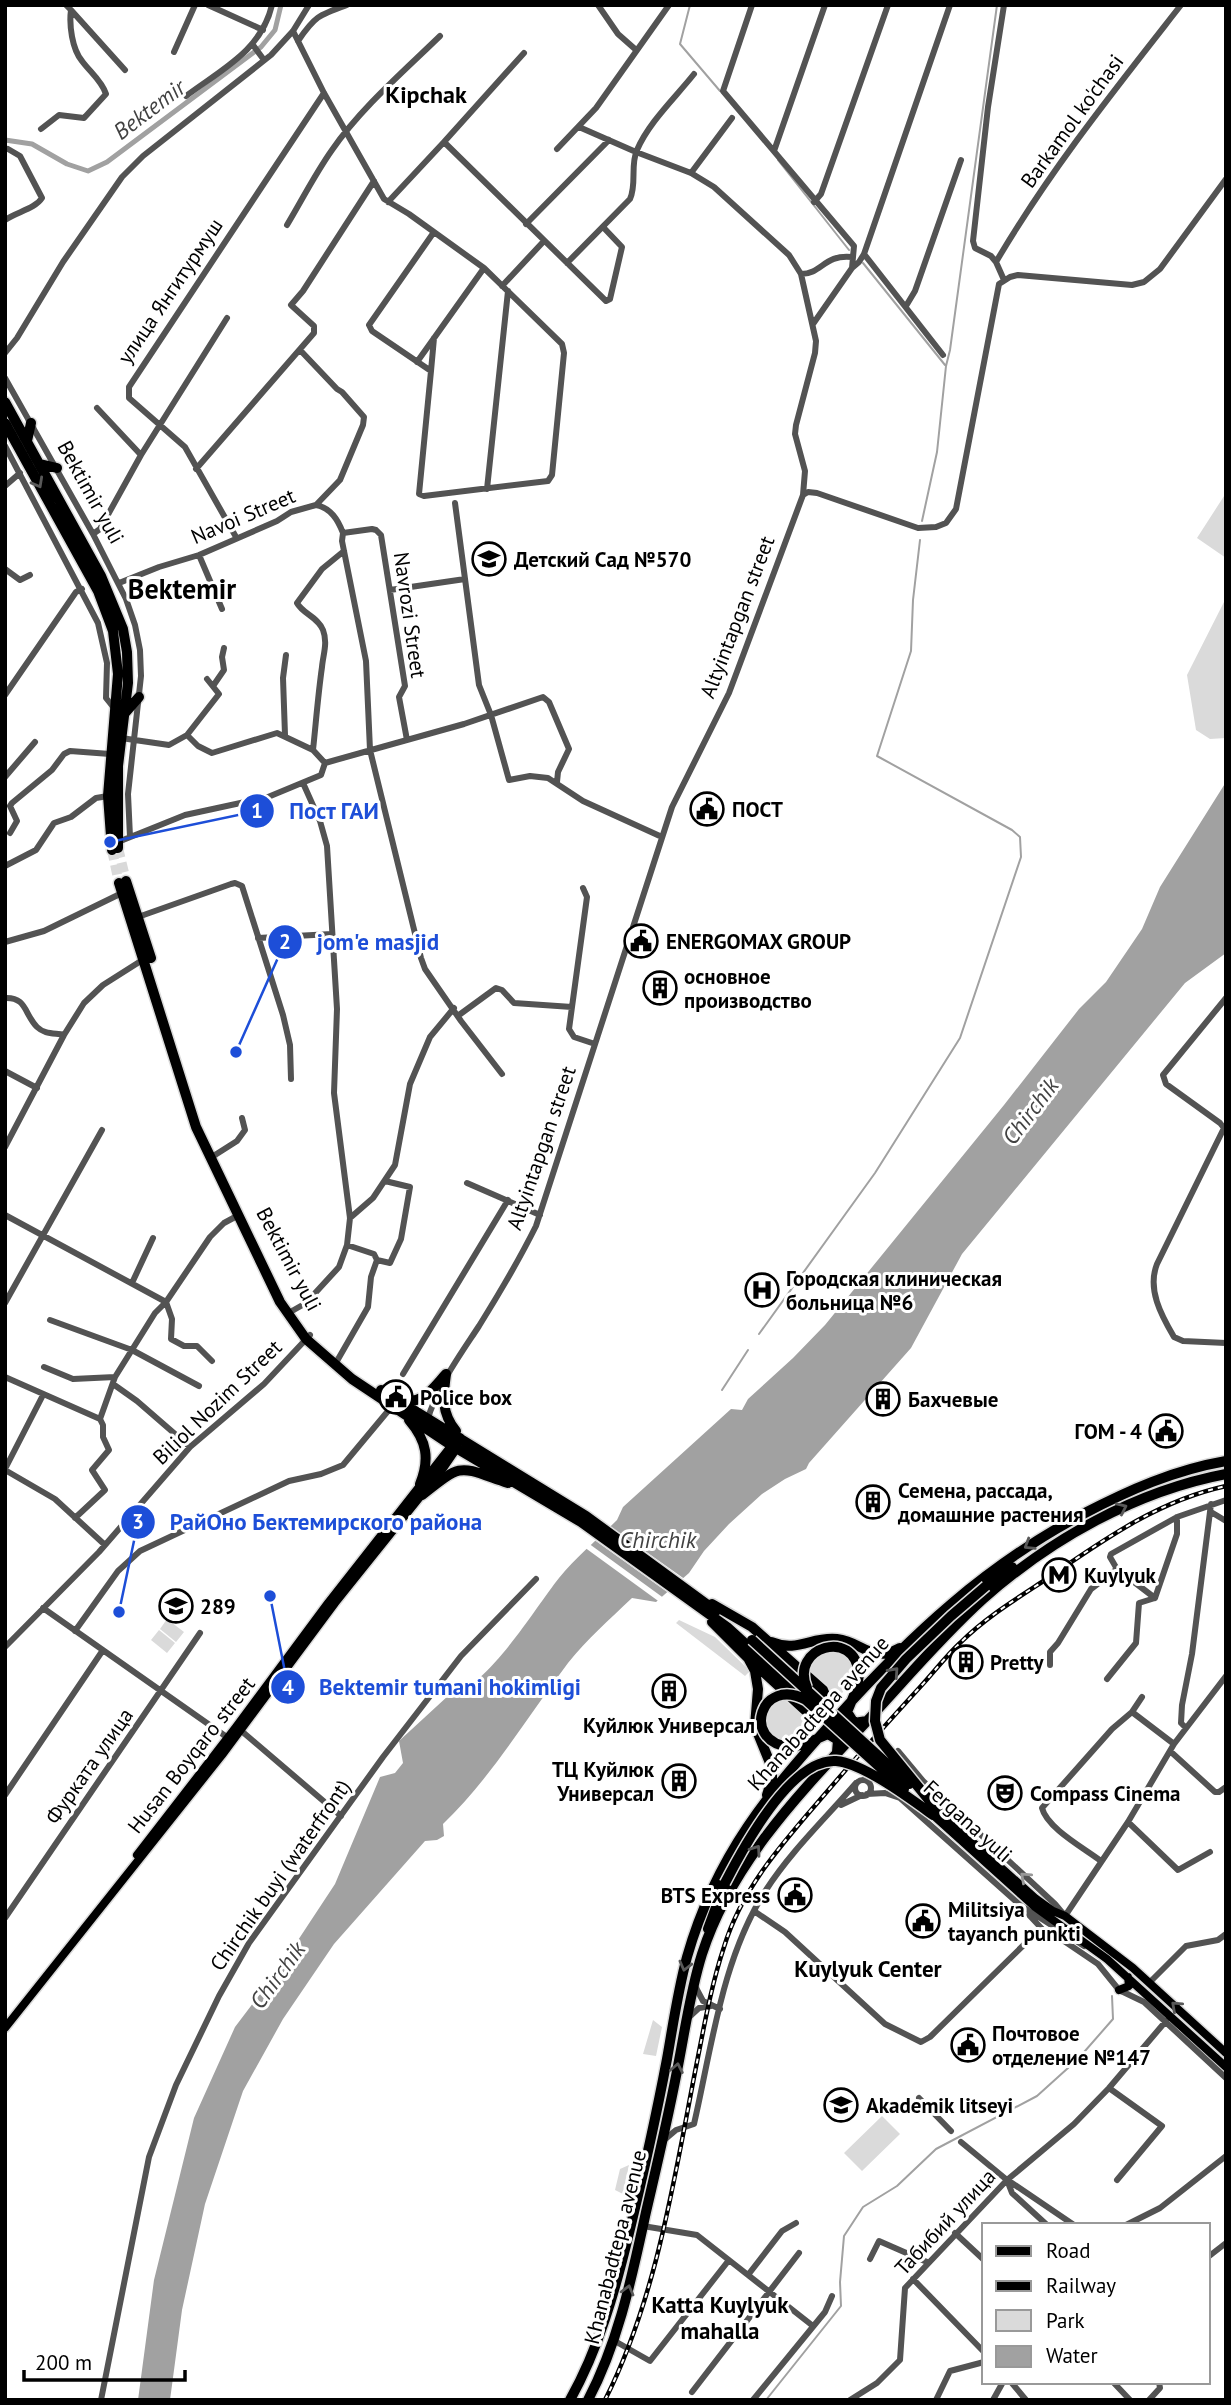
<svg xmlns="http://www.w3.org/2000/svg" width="1231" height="2405" font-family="'PT Sans',sans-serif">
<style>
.green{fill:#dadada}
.water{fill:#a1a1a1}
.pier{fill:#fff}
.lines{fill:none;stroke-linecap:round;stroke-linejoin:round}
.stream{stroke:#a1a1a1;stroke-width:2}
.canal{stroke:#a1a1a1;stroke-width:5}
.highway-tunnel{stroke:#d9d9d9;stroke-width:10;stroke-dasharray:10 5;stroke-linecap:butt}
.major-casing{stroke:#dbdbdb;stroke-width:11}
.highway-casing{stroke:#dbdbdb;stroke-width:13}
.minor{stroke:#535353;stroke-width:6}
.major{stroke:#000;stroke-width:8}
.highway{stroke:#000;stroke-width:10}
.rail-casing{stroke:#000;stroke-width:4.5}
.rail{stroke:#fff;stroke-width:2;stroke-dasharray:5;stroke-linecap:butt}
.highway-bridge-casing{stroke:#dbdbdb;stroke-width:13;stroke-linecap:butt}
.highway-bridge{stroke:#000;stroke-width:10}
.oneway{stroke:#595959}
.oneway2{stroke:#989898}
.labels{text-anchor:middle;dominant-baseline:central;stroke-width:6;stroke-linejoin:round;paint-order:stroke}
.street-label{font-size:21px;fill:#000;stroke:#fff}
.poi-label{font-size:21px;font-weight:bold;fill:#000;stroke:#fff;text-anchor:start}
.water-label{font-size:23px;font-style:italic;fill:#424242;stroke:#fff}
.neighbourhood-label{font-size:23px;font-weight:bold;fill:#000;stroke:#fff}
.quarter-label{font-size:24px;font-weight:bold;fill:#000;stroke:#fff}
.district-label{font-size:28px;font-weight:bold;fill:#000;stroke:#fff}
.leader{fill:none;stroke:#1d4ed8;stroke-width:2.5}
.callout-dot{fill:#1d4ed8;stroke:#fff;stroke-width:2.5}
.mark-label{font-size:21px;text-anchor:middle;font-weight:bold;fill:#fff}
.callout-label{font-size:23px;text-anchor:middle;font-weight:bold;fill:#1d4ed8;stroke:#fff;stroke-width:6;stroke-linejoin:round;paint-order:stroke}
</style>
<rect width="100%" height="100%" fill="#fff"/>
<path class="green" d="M1226 493V558L1197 538Z
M1226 598V738L1210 739 1196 730 1187 675Z
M167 1619 184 1632 176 1642 160 1629Z
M679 1620 715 1637 750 1671 745 1676 676 1623Z
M159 1630 175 1643 167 1653 151 1640Z
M834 1651C870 1661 849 1687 833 1703L829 1689 808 1670C814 1658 821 1652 834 1651Z
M783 1699 806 1718 818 1719C799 1739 774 1758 765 1718L772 1704Z
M653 2020 662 2027 656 2056 643 2054Z
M882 2116 900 2134 862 2171 844 2153Z
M629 2165 623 2194 615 2190 620 2169Z"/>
<path class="water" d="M1226 782V953L1185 983 962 1254 911 1348 809 1463 806 1469 785 1479 762 1494 729 1524 704 1551 689 1573 656 1602 632 1598C610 1619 587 1639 568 1663 527 1717 492 1777 443 1824L444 1836 437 1840 425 1841 334 1944 283 2019 243 2091 205 2204 182 2310 170 2400H138L154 2280 194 2118 235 2027 279 1969 335 1884 380 1777 395 1773 403 1763 399 1741 449 1695C487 1689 535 1608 559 1578 576 1557 598 1539 617 1520L623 1507 731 1409 742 1410 748 1399 793 1358 825 1325 1004 1105 1079 1009 1106 982 1142 929 1160 887Z"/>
<path class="pier" d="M607 1524 686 1580 670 1594 593 1539Z
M588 1543 665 1599 661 1603 584 1547Z"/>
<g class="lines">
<path class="stream" d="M690 5 680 44 720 91
M778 160 849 250
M863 263 945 365
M922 521 937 452 946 366 950 350 997 5
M759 1334 875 1173 960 1038 1021 857 1020 837 1012 830 877 756 911 651 913 600 920 540
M722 1390 748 1350
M766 2400 841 2306 840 2282 844 2236 863 2207 897 2186 936 2149 1037 2096 1078 2059 1113 2019 1112 1996"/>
<path class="canal" d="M5 140 32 144 67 164 88 171 107 162 261 47 275 30 281 5"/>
<path class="highway-tunnel" d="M118 848 126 881
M112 850 119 883"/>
<defs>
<path id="major" d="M938 1811 1035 1898 1053 1911 1065 1916 1133 1968 1226 2053
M933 1815 1035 1907 1107 1959 1226 2067
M137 1855 236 1727 328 1603 455 1441
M1119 1990 1129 1986 1128 1977
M5 2028 222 1755 335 1603 444 1467 457 1448 460 1437"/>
<path id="highway" d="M5 402 101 576 123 629 127 652 128 683 118 766V848
M5 423 98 591 113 631 118 674 108 796 112 850
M27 441 31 423
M40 464 57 468
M125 713 139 697
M126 881 151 958
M119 883 196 1127 280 1302 306 1339 352 1379 451 1445 581 1522 727 1627 806 1699
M446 1374C443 1396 441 1413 456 1431
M381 1390 586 1516 716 1611
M402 1400C423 1405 433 1388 446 1374
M409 1420C427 1441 430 1459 420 1484
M422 1495C464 1462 457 1466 508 1483
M986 1586 1012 1567
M712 1604 752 1627 823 1690C828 1699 824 1708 815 1712L805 1710 748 1658
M712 1622 748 1658 755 1671 758 1689 755 1726 772 1768V1779L767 1795
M771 1642C798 1653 812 1636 837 1639 863 1642 871 1664 900 1648
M859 1674 857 1688 847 1712 854 1723 867 1721
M790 1747 805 1744 828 1734 838 1740 837 1752
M708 1929 725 1883
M570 2400C599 2348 615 2291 629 2233 643 2175 656 2117 667 2059 673 2025 678 1990 687 1957 716 1855 769 1792 838 1716 912 1634 985 1566 1083 1514 1129 1490 1174 1470 1226 1461
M588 2400C619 2341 632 2276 646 2212 657 2165 668 2118 677 2071 685 2031 690 1992 702 1954 732 1861 803 1790 867 1721 905 1680 942 1636 983 1599 1051 1539 1136 1491 1226 1474"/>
</defs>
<use href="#major" class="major-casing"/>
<use href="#highway" class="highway-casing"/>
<path class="minor" d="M208 5 263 30
M598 5 618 34 635 49
M752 5 723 91 854 246 852 268
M71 10 125 70
M293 31 324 93 384 199 409 214 484 268 562 344 564 353 552 475 548 481 424 496 419 494 431 371 372 331 369 325 434 232
M298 41C315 16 319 15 347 5
M253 45 264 60
M174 52 195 5
M524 53 444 142 606 301 610 299 622 247 603 227
M186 96C222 69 261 51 272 5
M579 127 636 152 691 173 714 187 789 255 801 274 816 341 815 353 796 425 795 434 805 471 803 495
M41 129 59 115 84 118 106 94C102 81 90 72 82 61 72 49 69 25 71 10L66 5
M557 149 596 108 669 5
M774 151 825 5
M691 173 732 118
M388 202 444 142
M814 202 821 194 888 5
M5 220C16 212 35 209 42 198L20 156 8 149
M526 224 609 140
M287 225C302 200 315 174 332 150 361 108 403 72 440 36
M864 254 943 355
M996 262 991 256 975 248 973 241 988 107 1004 5
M567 263 630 199C637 184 630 165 637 150 649 122 675 98 694 74
M801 274C822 274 824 254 852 257
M1004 280 996 262C1050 170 1116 88 1181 5
M502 286 544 241
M906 306 915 291 961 160
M813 324 852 268 859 262 864 254 950 5
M5 353 17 338 63 262 122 177 143 156 271 55 293 31 309 5
M417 362 484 268
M431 371 434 338
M5 378 93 534 126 599 135 625 140 650 141 676 128 794 130 837
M97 408 141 455
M5 446 98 623 107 663 106 698 114 708
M196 469 314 333V326L291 305 303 291 374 181
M5 486 20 473
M487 489 508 291
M455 503 479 685 491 715 509 780 530 776 548 778 583 801 662 837
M316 505C331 508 338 520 343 533L342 541 366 661 370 750 421 958 425 969 461 1021 502 1074
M343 533 372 529 376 530 381 535 405 686 399 697 407 740
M93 534 100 529 141 455 227 318
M236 537 185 447 129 398V387L324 93
M199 555 222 609
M5 569 20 580 30 575
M119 583 159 567 199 555 277 521 291 512 316 505 340 480 363 425 364 417 342 392 337 389 300 350
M390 590 465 579
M213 686 224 670 222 657 224 648
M5 695 76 592 82 589
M187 735 219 694 207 679
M285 735 283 678 286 655
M121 738 169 745 187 735 198 746 212 753 277 733 313 750 325 763
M313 750C316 722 318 695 322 667 323 655 328 643 323 630 318 617 303 614 297 603L322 569 344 551
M5 777 35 742
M10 833 17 821 10 806 12 803 52 770 64 754 70 751 110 754
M118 842 185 815 268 797 321 775 325 763 464 724 543 697 549 702 569 749 558 772 557 782
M5 866 36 850 54 823 71 817 96 798 108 796
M583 888 587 897 569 1029 574 1037 595 1044
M138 917 231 884 235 883 242 886 283 1015 290 1045 291 1079
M258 938 332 934
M5 942 44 931 122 893
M5 998C27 997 24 1014 37 1027 44 1034 54 1033 64 1035
M1226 998 1163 1075 1166 1084 1220 1123 1224 1128 1157 1264C1147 1289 1161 1315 1174 1337L1183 1341 1226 1343
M459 1015 496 988 502 990 514 1003 572 1007
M5 1071 37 1088
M5 1147 64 1035 84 1003 103 985 144 959
M215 1155 237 1141 245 1130 242 1118
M467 1183 540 1215
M5 1215 166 1302 172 1319 171 1339 184 1346H197L212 1361
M350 1218 373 1198 395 1165 410 1084 430 1037 454 1008
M347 1245 374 1254 377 1260
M132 1283 153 1238
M5 1303 102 1130
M292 1311 306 1303 339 1267 347 1245 350 1218 334 1093 337 1009 327 846 320 821 303 783
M50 1320 132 1350 199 1386
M337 1361 368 1307 371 1277 377 1260 390 1263 401 1239 410 1187 385 1181
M44 1367 73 1379 115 1377
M403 1374 508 1200
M5 1377 100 1419
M113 1384 137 1401 190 1447
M100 1419 115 1377 155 1313 166 1302 210 1237 224 1223 237 1216
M427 1421C438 1385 458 1358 479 1326 499 1294 519 1260 536 1226L672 807 729 693 803 495 808 492 817 493 918 528 936 527 946 523 956 509 999 284 1010 277 1018 275 1132 285 1144 282 1160 269 1226 179
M5 1469 43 1395
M5 1470 55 1499 105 1545
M1211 1512 1226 1521
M75 1518 105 1490 92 1470 109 1450 103 1437V1425L100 1419
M1155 1598 1117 1569 1110 1557 1111 1554 1177 1517 1226 1500
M43 1608 231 1740
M75 1631 118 1571 140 1551 289 1481 321 1474 343 1465 393 1405
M5 1647 99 1552 190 1447 264 1384 310 1335
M1050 1665V1652L1058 1643 1091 1589 1117 1569
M1107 1679 1136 1643 1139 1603 1155 1598 1177 1534V1517
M1132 1712 1174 1744
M1185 1727 1181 1723 1182 1705 1192 1654 1211 1504
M238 1728 341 1816
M1170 1751 1215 1792H1219L1226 1787
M892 1758 898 1751 923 1781 1055 1904 1065 1916 1128 1822 1174 1744 1226 1676
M855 1788a8 8 0 1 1 16 0a8 8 0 1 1-16 0Z
M868 1782 877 1773
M867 1794 885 1793 900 1798 1020 1905 1084 1946
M5 1795 103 1650
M841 1805 862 1795
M1128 1822 1178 1870 1210 1852
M1101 1861C1084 1848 1047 1828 1042 1808L1112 1729 1132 1712 1142 1697
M754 1911 785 1932 885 2024 921 2042 930 2037 1041 1928
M1029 1915 1045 1932 1064 1941 1098 1964 1119 1990 1144 2002 1226 2078
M5 1918 200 1633
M1149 1983 1186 1946 1218 1940 1226 1934
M695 1986 703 2001 720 2009
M687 2019 699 2008 711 2006
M1109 2088 1162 2126 1117 2180
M919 2098 951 2131
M663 2141 676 2130 694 2124C712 2046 722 1958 766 1890 791 1851 826 1818 856 1783
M961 2142 1007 2180 1012 2193 1047 2225
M1009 2181 1074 2225
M1126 2225 1160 2208 1226 2156
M643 2226 697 2235 813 2326
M955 2233 984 2260
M1208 2257 1226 2243
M870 2259 879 2241 927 2262
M748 2275 782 2231 796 2223
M913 2279 984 2352
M613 2340 650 2361 729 2260
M1011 2382 1026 2400
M1113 2382 1130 2400
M692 2392 799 2253
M101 2400 149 2157 176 2085 219 1996 249 1943 383 1757 461 1656 536 1579
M753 2400 825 2312 832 2296
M850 2400 877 2383 900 2360 905 2288 1007 2180 1074 2124 1109 2088 1166 2021
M936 2400 950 2371 984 2362
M993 2400 1003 2382
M1149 2400 1160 2388 1159 2382"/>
<use href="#major" class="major"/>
<use href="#highway" class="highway"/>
<defs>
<path id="rail" d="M605 2400C657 2297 674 2179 696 2067 704 2027 711 1986 724 1947 743 1884 789 1836 831 1787 860 1753 890 1720 921 1686 934 1672 946 1656 960 1643 985 1618 1016 1599 1045 1580 1102 1541 1157 1501 1226 1486"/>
</defs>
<use href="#rail" class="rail-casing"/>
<use href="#rail" class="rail"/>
<defs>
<path id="highway-bridge" d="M752 1640 909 1784
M807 1688C789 1647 855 1627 859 1674
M790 1747C740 1742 761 1675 806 1700L904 1789
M938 1811 880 1740 875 1721 876 1701 881 1688 906 1659 951 1616 986 1586
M725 1883C743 1848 791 1758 836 1761 863 1763 911 1799 933 1815"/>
</defs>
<use href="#highway-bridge" class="highway-bridge-casing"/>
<use href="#highway-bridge" class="highway-bridge"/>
</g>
<defs><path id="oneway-chevron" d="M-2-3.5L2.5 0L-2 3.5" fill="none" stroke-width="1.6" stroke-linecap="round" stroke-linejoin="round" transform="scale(1.75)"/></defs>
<g class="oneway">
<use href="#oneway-chevron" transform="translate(38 483) rotate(61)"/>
<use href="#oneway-chevron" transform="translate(1122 1508) rotate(-25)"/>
<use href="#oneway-chevron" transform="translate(1029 1545) rotate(148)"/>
<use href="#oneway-chevron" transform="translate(894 1672) rotate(-48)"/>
<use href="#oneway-chevron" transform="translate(756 1850) rotate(-55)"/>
<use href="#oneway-chevron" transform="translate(685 1966) rotate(104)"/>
<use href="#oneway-chevron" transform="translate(1176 2006) rotate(-138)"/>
<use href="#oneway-chevron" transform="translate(677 2068) rotate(-79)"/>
<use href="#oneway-chevron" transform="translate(628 2290) rotate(-75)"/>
</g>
<use class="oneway2" href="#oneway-chevron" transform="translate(1025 1877) rotate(-138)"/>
<defs>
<symbol id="school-ring" viewBox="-11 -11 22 22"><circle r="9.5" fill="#fff" stroke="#000" stroke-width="1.5"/><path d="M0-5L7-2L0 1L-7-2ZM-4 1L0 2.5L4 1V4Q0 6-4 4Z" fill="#000"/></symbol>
<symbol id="civic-ring" viewBox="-11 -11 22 22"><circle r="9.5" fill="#fff" stroke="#000" stroke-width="1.5"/><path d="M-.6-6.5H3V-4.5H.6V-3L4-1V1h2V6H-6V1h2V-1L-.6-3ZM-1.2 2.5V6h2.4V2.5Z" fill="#000"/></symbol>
<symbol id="building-ring" viewBox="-11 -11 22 22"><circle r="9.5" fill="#fff" stroke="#000" stroke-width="1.5"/><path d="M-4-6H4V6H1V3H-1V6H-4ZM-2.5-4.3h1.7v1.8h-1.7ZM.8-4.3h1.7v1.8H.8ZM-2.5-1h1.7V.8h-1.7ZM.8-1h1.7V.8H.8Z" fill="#000"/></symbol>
<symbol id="hospital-ring" viewBox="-11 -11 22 22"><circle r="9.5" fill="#fff" stroke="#000" stroke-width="1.5"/><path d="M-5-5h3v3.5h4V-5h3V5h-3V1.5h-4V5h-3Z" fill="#000"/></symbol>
<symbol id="metro-ring" viewBox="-11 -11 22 22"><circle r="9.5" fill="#fff" stroke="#000" stroke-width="1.5"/><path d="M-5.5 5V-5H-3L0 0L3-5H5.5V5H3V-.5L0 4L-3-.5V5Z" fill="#000"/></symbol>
<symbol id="theatre-ring" viewBox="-11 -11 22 22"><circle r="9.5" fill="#fff" stroke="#000" stroke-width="1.5"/><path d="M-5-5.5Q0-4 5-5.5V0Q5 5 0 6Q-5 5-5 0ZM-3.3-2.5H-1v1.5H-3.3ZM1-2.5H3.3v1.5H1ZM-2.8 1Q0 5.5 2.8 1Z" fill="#000"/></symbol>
<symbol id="university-ring" viewBox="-11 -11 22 22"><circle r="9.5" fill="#fff" stroke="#000" stroke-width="1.5"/><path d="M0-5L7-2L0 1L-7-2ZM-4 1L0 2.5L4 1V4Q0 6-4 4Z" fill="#000"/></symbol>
</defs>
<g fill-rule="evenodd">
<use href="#school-ring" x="470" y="540" width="38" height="38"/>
<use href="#civic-ring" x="688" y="790" width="38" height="38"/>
<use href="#civic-ring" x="622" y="922" width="38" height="38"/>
<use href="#building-ring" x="641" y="969" width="38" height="38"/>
<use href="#hospital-ring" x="743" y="1271" width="38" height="38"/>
<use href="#civic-ring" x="377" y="1378" width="38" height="38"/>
<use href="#building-ring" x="864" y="1380" width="38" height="38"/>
<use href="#civic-ring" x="1147" y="1412" width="38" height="38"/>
<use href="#building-ring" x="854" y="1483" width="38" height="38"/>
<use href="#metro-ring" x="1040" y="1556" width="38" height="38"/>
<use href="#school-ring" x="157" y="1587" width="38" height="38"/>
<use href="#building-ring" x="947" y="1643" width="38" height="38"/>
<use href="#building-ring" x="650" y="1672" width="38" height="38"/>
<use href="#building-ring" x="660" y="1762" width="38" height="38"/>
<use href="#theatre-ring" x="986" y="1774" width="38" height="38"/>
<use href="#civic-ring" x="776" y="1876" width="38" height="38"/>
<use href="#civic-ring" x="904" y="1902" width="38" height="38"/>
<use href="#civic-ring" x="949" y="2026" width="38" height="38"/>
<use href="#university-ring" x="822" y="2086" width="38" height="38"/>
</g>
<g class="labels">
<g class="street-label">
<text transform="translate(1072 121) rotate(-54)">Barkamol ko'chasi</text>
<text transform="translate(170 291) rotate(-56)">улица Янгитурмуш</text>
<text transform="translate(91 492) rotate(61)">Bektimir yuli</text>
<text transform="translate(243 516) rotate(-23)">Navoi Street</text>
<text transform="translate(410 615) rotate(82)">Navrozi Street</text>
<text transform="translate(737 617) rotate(-69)">Altyintapgan street</text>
<text transform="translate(541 1148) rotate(-71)">Altyintapgan street</text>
<text transform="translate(289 1259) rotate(62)">Bektimir yuli</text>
<text transform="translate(217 1402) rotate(-44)">Biliol Nozim Street</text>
<text transform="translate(818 1713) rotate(-48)">Khanabadtepa avenue</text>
<text transform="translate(191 1755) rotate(-52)">Husan Boyqaro street</text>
<text transform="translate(89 1766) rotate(-55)">Фурката улица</text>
<text transform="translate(968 1821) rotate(42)">Fergana yuli</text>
<text transform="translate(280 1875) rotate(-55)">Chirchik buyi (waterfront)</text>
<text transform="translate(945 2222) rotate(-47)">Табибий улица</text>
<text transform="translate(615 2247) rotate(-76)">Khanabadtepa avenue</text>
</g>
<g class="poi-label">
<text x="514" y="559">Детский Сад №570</text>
<text x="732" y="809">ПОСТ</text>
<text x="666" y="941">ENERGOMAX GROUP</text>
<text x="684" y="976">основное<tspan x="684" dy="24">производство</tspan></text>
<text x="786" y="1278">Городская клиническая<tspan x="786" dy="24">больница №6</tspan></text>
<text x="420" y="1397">Police box</text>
<text x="908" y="1399">Бахчевые</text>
<text x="1142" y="1431" text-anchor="end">ГОМ - 4</text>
<text x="898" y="1490">Семена, рассада,<tspan x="898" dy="24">домашние растения</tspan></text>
<text x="1084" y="1575">Kuylyuk</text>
<text x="200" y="1606">289</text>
<text x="990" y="1662">Pretty</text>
<text x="669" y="1725" text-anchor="middle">Куйлюк Универсал</text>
<text x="654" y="1769" text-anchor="end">ТЦ Куйлюк<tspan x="654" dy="24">Универсал</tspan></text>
<text x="1030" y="1793">Compass Cinema</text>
<text x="770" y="1895" text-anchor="end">BTS Express</text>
<text x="948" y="1909">Militsiya<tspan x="948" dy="24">tayanch punkti</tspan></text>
<text x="992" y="2033">Почтовое<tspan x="992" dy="24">отделение №147</tspan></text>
<text x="866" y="2105">Akademik litseyi</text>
</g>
<g class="water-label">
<text transform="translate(149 109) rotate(-37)">Bektemir</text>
<text transform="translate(1030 1111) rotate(-53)">Chirchik</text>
<text x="658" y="1539">Chirchik</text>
<text transform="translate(277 1975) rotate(-54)">Chirchik</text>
</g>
<g class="neighbourhood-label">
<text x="868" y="1968">Kuylyuk Center</text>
<text x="720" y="2304">Katta Kuylyuk<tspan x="720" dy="26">mahalla</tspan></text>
</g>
<g class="quarter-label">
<text x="426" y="94">Kipchak</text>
</g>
<g class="district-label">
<text x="182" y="588">Bektemir</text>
</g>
</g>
<path class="leader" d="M110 842L257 811M236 1052L285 942M119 1612L138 1522M270 1596L288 1687"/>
<g class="callout-dot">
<circle cx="110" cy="842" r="7"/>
<circle cx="236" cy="1052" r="7"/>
<circle cx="119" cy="1612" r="7"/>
<circle cx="270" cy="1596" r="7"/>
<circle cx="257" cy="811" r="18"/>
<circle cx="285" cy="942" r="18"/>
<circle cx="138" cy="1522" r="18"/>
<circle cx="288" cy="1687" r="18"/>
</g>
<g class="mark-label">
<text x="257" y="818">1</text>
<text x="285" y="949">2</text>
<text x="138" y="1529">3</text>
<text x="288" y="1695">4</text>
</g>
<g class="callout-label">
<text x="334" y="819">Пост ГАИ</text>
<text x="378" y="950">jom'e masjid</text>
<text x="326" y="1530">РайОно Бектемирского района</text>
<text x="450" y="1695">Bektemir tumani hokimligi</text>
</g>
<rect width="1231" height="2405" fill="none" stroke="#000000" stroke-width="14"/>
<rect x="982" y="2223" width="228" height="161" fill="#ffffff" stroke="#999999" stroke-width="2"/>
<rect x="996" y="2246" width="35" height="10" fill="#000000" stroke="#999999" stroke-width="2"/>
<text x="1046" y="2258" font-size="21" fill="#000000">Road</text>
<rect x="996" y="2281" width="35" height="10" fill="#000000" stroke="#999999" stroke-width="2"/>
<text x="1046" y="2293" font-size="21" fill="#000000">Railway</text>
<rect x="996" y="2310" width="35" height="21" fill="#dadada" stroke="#999999" stroke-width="2"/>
<text x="1046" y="2328" font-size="21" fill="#000000">Park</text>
<rect x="996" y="2346" width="35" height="21" fill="#a1a1a1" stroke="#999999" stroke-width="2"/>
<text x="1046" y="2363" font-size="21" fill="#000000">Water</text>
<path d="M24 2370v10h161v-10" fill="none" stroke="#000000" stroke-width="3.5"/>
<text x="35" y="2370" font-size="21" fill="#000000" stroke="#ffffff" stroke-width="5" paint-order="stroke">200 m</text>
</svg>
